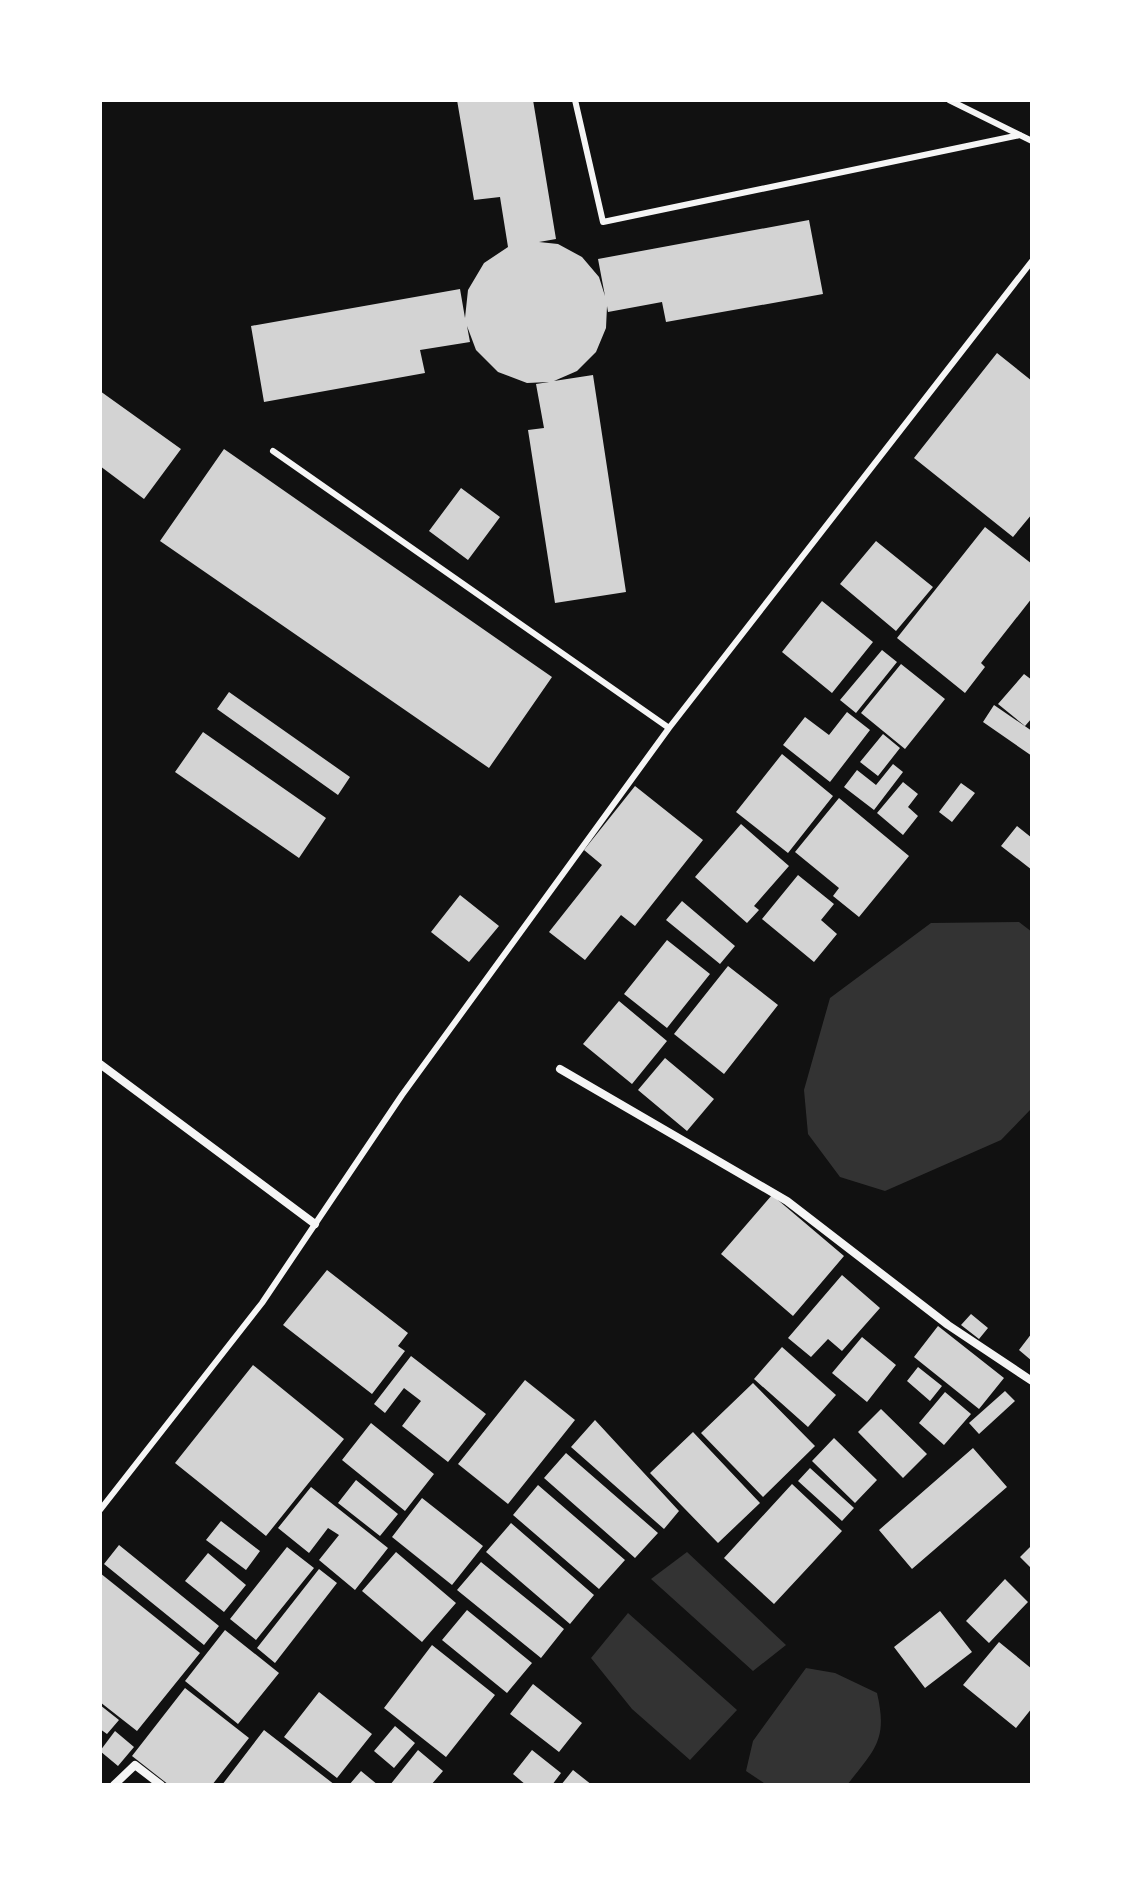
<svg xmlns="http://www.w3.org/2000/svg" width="1132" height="1885" font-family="'Varela Round',sans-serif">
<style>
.water{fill:#333}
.building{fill:#d3d3d3}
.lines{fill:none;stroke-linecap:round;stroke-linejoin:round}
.service{stroke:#f5f5f5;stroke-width:6}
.minor{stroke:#f5f5f5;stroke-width:8}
</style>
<rect width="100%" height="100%" fill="#111"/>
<path class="water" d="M1019 922 1032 932V1108L1001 1140 885 1191 840 1177 808 1134 804 1090 830 998 931 923Z
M687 1552 786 1645 753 1671 651 1579Z
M628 1613 737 1710 690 1760 632 1709 591 1658Z
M806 1668 835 1673 877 1693C888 1740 875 1749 847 1785H767L746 1771 753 1741Z"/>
<path class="building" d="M457 100H533L556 239 539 242 558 244 582 257 599 277 605 296 598 259 809 220 823 294 666 322 662 302 608 312 607 306 606 328 596 352 577 371 554 381 593 375 626 592 555 603 528 430 544 428 536 384 549 382 527 383 498 372 476 350 467 326 470 342 420 350 425 373 264 402 251 326 460 289 465 318 468 290 484 263 508 247 500 197 474 200Z
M997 353 1032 381V514L1013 537 914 458Z
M100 391 181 449 144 499 100 466Z
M224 449 552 677 489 768 160 541Z
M461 488 500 517 468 560 429 531Z
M985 527 1032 564V598L981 663 985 667 965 693 897 638Z
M876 541 933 587 896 631 840 584Z
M822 601 873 642 832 693 782 652Z
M882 650 897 662 856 713 840 700Z
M901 664 945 699 905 749 861 713Z
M1024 674 1032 680V718L1025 726 998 704Z
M229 692 350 777 338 795 217 709Z
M994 705 1032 731V756L983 722Z
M847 712 870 730 830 782 783 745 805 717 829 735Z
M203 732 326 818 299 858 175 772Z
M883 734 900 748 878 776 860 762Z
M782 754 833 796 788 853 736 812Z
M893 764 903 772 874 810 844 787 857 770 876 785Z
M903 782 918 794 908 807 918 816 903 835 877 813Z
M961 783 975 793 952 822 939 812Z
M635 786 703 840 635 926 621 915 585 960 549 932 602 865 584 850Z
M839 798 909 856 859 917 833 896 839 888 795 852Z
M741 824 789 866 754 906 759 910 747 923 695 877Z
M1017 826 1032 838V870L1001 846Z
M798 875 834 904 821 920 837 934 814 962 762 919Z
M460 895 499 926 469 962 431 932Z
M682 901 735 946 720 964 666 920Z
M667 940 710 974 667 1028 624 994Z
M728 966 778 1005 724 1074 674 1034Z
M619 1001 667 1041 632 1084 583 1044Z
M665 1058 714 1099 687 1131 638 1090Z
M772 1195 844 1256 793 1316 721 1254Z
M327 1270 408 1333 398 1346 405 1351 372 1394 283 1325Z
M842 1275 880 1308 842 1351 828 1339 811 1357 788 1338Z
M971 1314 988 1328 979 1339 961 1325Z
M938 1326 1004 1378 979 1409 914 1357Z
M1032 1333V1361L1019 1350Z
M862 1337 896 1365 867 1402 832 1373Z
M782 1347 836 1395 808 1427 754 1379Z
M411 1356 486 1414 448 1462 402 1426 421 1401 404 1388 385 1413 374 1404Z
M253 1365 344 1439 266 1536 175 1463Z
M918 1367 942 1386 930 1401 907 1381Z
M525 1380 575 1420 508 1504 458 1464Z
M753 1383 815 1446 763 1497 701 1433Z
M1005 1391 1015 1401 979 1434 969 1423Z
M945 1392 971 1414 944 1445 919 1423Z
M881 1409 927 1454 903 1478 858 1432Z
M595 1420 679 1511 664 1529 571 1447Z
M371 1423 434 1474 405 1511 342 1460Z
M693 1432 760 1503 718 1543 650 1473Z
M834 1438 877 1480 855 1503 812 1461Z
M973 1448 1007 1487 912 1569 879 1530Z
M566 1453 658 1533 635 1558 544 1478Z
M810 1468 854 1508 842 1521 798 1481Z
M356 1480 398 1514 380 1536 338 1503Z
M792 1484 842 1531 774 1604 724 1558Z
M538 1485 625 1560 599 1589 513 1515Z
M311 1487 388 1548 355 1590 319 1560 339 1535 328 1528 309 1553 278 1528Z
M422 1498 483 1546 452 1585 392 1537Z
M221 1521 260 1551 246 1570 206 1540Z
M511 1523 594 1595 570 1624 486 1552Z
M119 1545 219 1626 204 1645 104 1564Z
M1032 1545V1565L1030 1567 1020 1557Z
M287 1547 314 1568 256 1640 230 1619Z
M396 1552 456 1603 422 1642 362 1591Z
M208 1553 246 1585 224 1612 185 1581Z
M481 1562 564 1629 541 1658 457 1590Z
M319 1569 337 1583 275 1663 257 1648Z
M100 1573 200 1653 137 1731 100 1702Z
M1005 1579 1028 1602 989 1643 966 1621Z
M467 1610 532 1663 507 1693 442 1640Z
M940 1611 972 1652 925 1688 894 1647Z
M225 1630 279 1673 238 1724 185 1681Z
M999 1642 1032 1669V1708L1016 1728 963 1685Z
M432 1645 495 1695 446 1757 384 1708Z
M533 1684 582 1723 559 1752 510 1714Z
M185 1688 249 1738 212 1785H169L132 1756Z
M319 1692 372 1734 337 1778 284 1737Z
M100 1705 119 1720 107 1734 100 1729Z
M395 1726 415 1743 394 1768 374 1751Z
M264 1730 335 1785H222Z
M115 1731 134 1747 118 1766 100 1751Z
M418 1750 443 1771 431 1785H390Z
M532 1750 561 1773 552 1785H526L513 1774Z
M573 1770 592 1785H561Z
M361 1771 378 1785H349Z"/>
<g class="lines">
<path class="service" d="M575 100 603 222 1020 135
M949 100 1032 141
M273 451 669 728
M100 1510 262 1303 402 1095 669 728 1032 261"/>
<path class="minor" d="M100 1064 315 1224
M560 1069 787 1201 948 1325 1032 1381
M114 1785 135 1765 161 1785"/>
</g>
<rect width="1132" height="1885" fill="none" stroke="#ffffff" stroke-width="204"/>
</svg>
